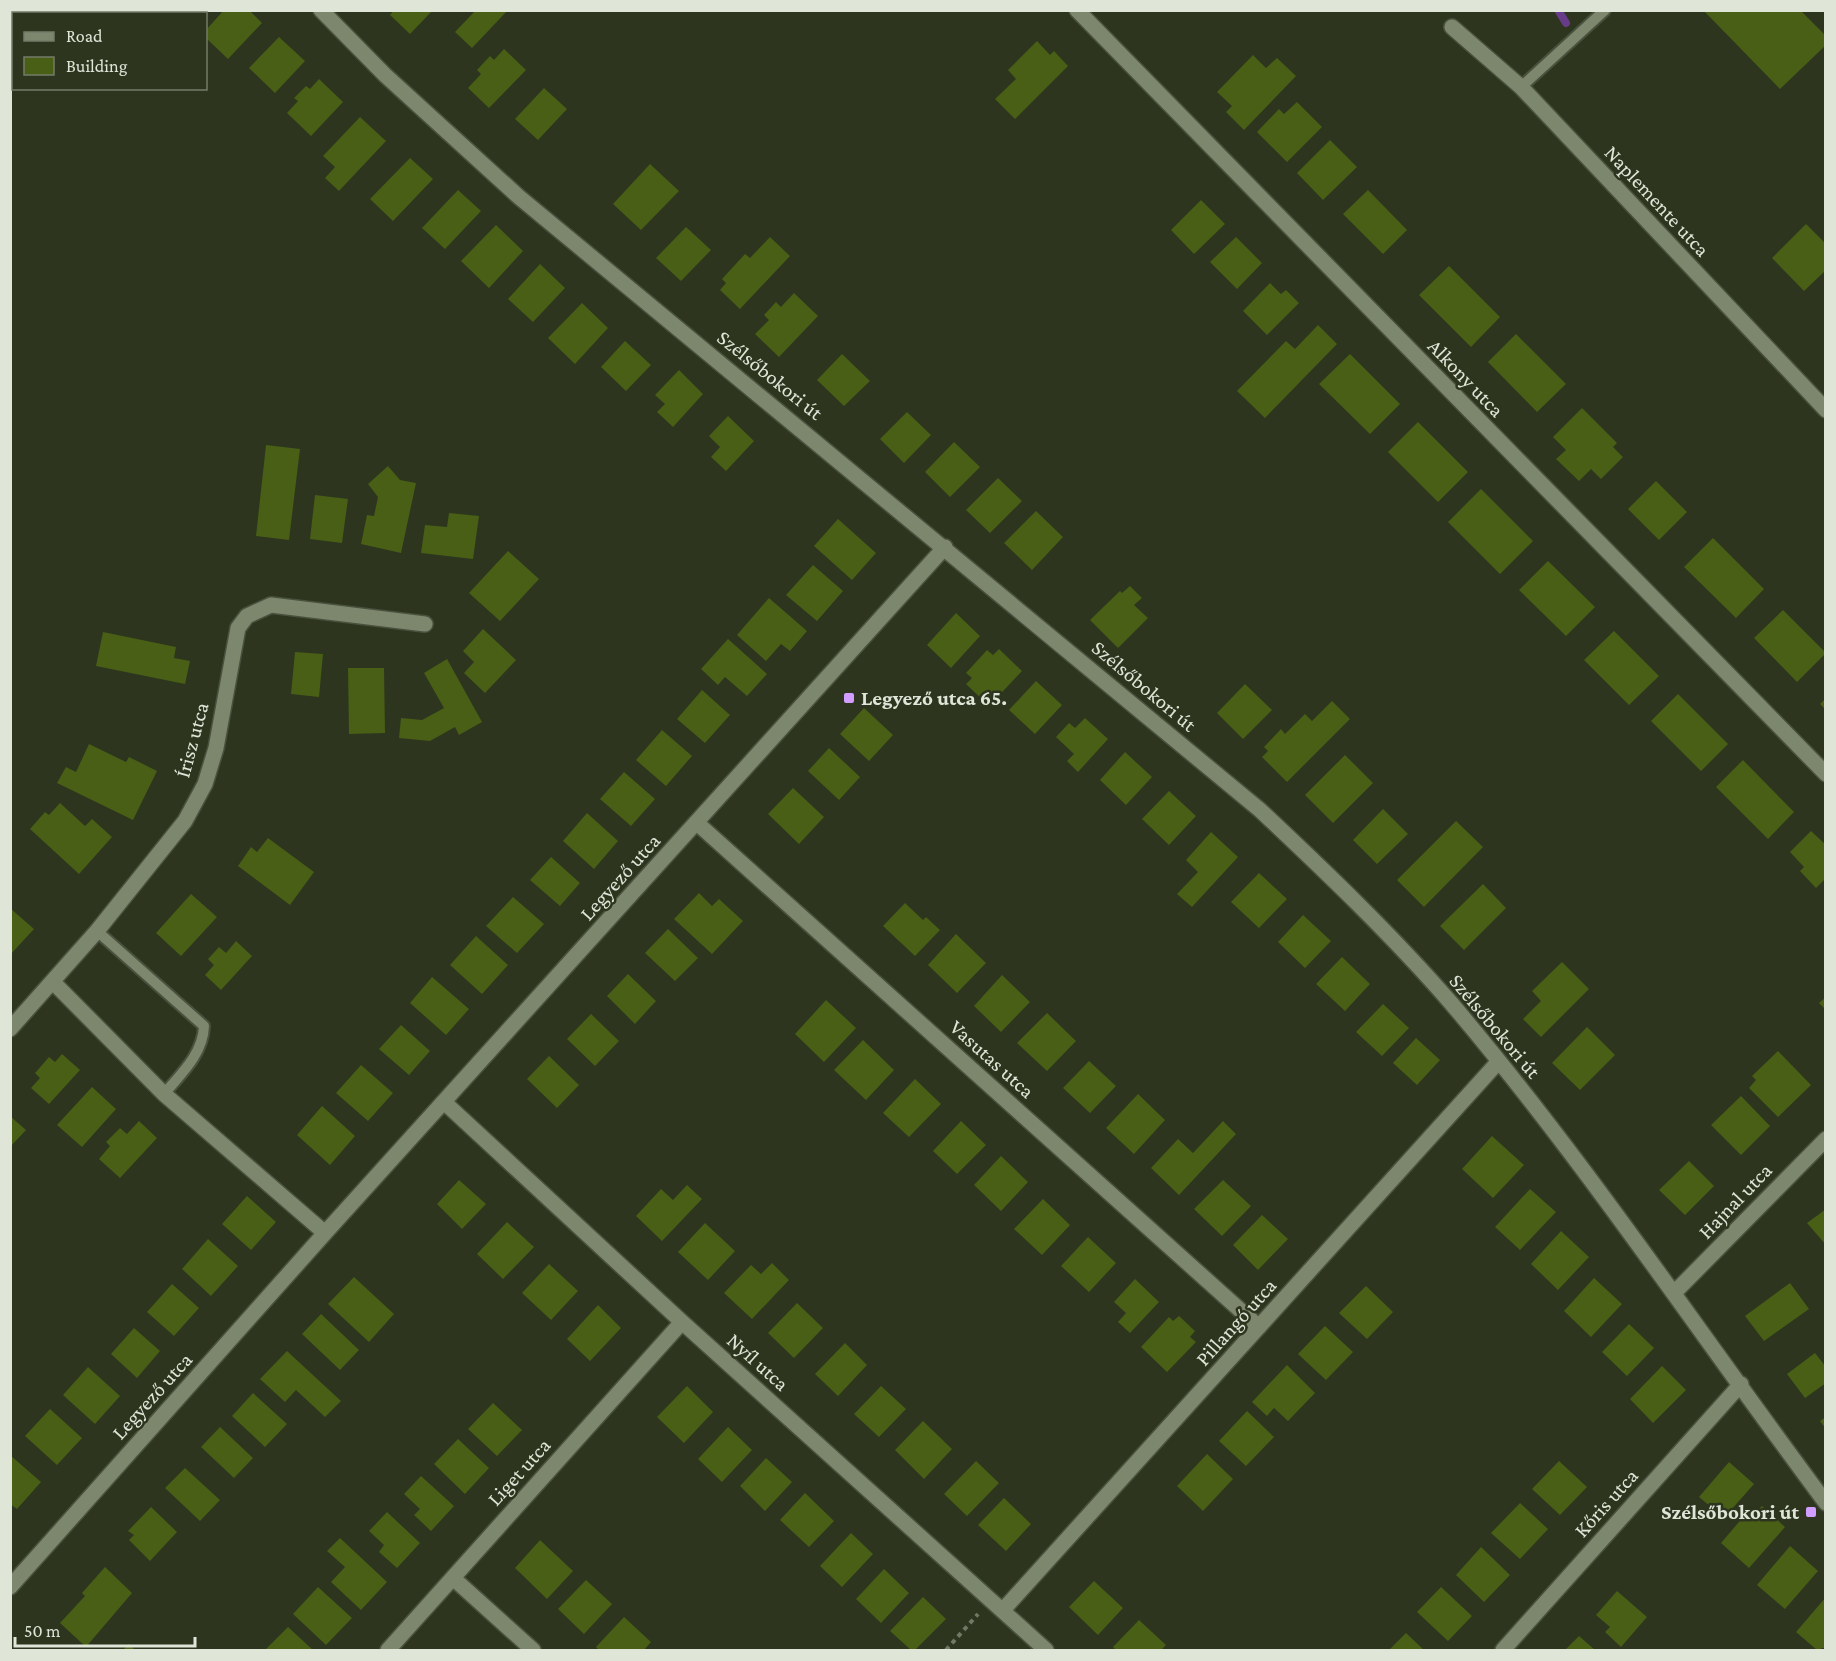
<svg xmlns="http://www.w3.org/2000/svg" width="1836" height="1661" font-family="'Crimson Pro',serif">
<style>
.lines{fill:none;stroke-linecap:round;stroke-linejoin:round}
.stream{stroke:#673b88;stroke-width:8}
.building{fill:#485f15}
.service-casing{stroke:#4a513e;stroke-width:14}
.minor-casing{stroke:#4a513e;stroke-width:18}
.path{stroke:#717966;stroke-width:4;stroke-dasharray:4.5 4.5;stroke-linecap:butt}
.service{stroke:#7d876e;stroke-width:10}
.minor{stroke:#7d876e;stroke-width:15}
.poi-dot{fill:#d19dfe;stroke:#2d351f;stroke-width:2}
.labels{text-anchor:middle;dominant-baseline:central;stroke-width:5;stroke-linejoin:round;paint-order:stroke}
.street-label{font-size:21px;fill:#dfe5d7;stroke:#2d351f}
.poi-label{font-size:21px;font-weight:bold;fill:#dfe5d7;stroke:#2d351f;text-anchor:start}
</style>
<rect width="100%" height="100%" fill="#2d351f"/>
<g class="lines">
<path class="stream" d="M1558 10 1566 23"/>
</g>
<path class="building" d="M224 10H249L262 23 228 59 206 38V30Z
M394 10H433L410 34 390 15Z
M476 10H508L472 48 455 32Z
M1703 10H1800L1826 36V45L1780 89Z
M279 37 305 61 275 93 249 68Z
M1037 41 1050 55 1054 51 1068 66 1015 119 995 99 1016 79 1008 70Z
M504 49 526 70 489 108 468 88 481 74 477 70 490 56 494 60Z
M1253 55 1266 68 1277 58 1296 76 1244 130 1226 112 1232 106 1217 92Z
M319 79 343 102 311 136 287 113 298 101 294 98 306 86 310 89Z
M544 88 567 109 538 140 515 119Z
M1297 102 1322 127 1287 162 1257 132 1279 109 1284 114Z
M360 117 386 141 339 191 325 178 335 167 323 156Z
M1330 140 1357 167 1323 200 1297 173Z
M410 158 433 179 393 221 370 199Z
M650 164 679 191 641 230 613 204Z
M458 190 481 211 445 249 422 228Z
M1368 190 1407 230 1383 254 1343 214Z
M1201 200 1225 224 1194 254 1171 230Z
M1806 224 1826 244V270L1804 291 1772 258Z
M496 225 523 251 489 288 461 261Z
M686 227 711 250 681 281 656 258Z
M770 237 790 256 740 309 720 290 726 283 722 279 745 254 750 258Z
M1236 237 1262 263 1237 289 1210 262Z
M540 264 565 288 533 322 508 299Z
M1449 266 1500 317 1471 347 1419 295Z
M1270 283 1281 294 1286 290 1299 303 1267 335 1243 311Z
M794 293 818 316 779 357 755 334 769 320 764 315 776 302 781 307Z
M582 303 608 328 575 364 548 338Z
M1318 325 1337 344 1265 418 1237 391 1286 341 1295 349Z
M1516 334 1566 384 1537 412 1488 362Z
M625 341 651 365 626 391 601 367Z
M842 354 870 381 844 406 817 380Z
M1350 354 1400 404 1370 434 1319 384Z
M679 370 703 394 673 427 657 412 665 404 655 395Z
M1582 408 1617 443 1613 447 1623 457 1601 479 1591 469 1579 481 1556 459 1566 450 1553 437Z
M907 412 931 435 904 463 880 439Z
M728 416 754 441 726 471 711 457 720 447 709 436Z
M1418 422 1468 472 1438 502 1388 452Z
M954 442 980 467 950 497 925 472Z
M266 445 300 449 289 540 256 536Z
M388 466 400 480 416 483 401 553 361 544 367 515 374 516 378 497 368 484Z
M998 478 1022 501 990 533 966 510Z
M1656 481 1687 512 1659 540 1628 509Z
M1481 489 1533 541 1500 574 1448 522Z
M315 495 348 499 342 543 310 539Z
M1036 511 1063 537 1032 570 1004 543Z
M449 513 479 516 473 559 421 553 425 525 447 527Z
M838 519 876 553 852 580 814 546Z
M1713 538 1764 589 1736 618 1684 567Z
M508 551 539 579 500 621 469 593Z
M1548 561 1595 607 1566 636 1519 590Z
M813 565 843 591 817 621 786 595Z
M1130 586 1142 598 1134 605 1148 618 1118 648 1090 620 1120 591 1122 593Z
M769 598 807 631 790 651 781 644 766 661 737 635Z
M1783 610 1826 653 1797 682 1754 638Z
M956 613 980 636 951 668 927 645Z
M483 629 516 660 485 693 464 673 474 662 463 651Z
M1614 631 1659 676 1629 705 1584 660Z
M103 632 176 647 174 658 190 661 185 684 96 666Z
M728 639 767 674 747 696 725 677 718 685 701 669Z
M999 649 1022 671 989 706 966 684 972 678 966 673 987 650 993 655Z
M295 652 323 654 319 697 291 694Z
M447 659 482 722 459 735 455 727 430 741 399 738 401 718 422 720 444 708 424 673Z
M348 668H384L385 733 349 734Z
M1036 681 1062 705 1035 734 1009 710Z
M1245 684 1272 710 1243 739 1217 713Z
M702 690 730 715 705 743 677 719Z
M1678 694 1728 744 1701 771 1651 721Z
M1826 698V710L1820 704Z
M1332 701 1350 719 1287 782 1262 757 1268 751 1264 747 1281 729 1285 734 1305 714 1312 721Z
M864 708 893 735 869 761 840 734Z
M1085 718 1108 739 1078 772 1067 761 1074 754 1056 737 1069 723 1075 728Z
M662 730 692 756 666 786 636 760Z
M89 744 126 762 129 757 157 771 133 820 57 783 66 767 76 772Z
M829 748 860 777 839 800 808 771Z
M1125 752 1152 777 1126 805 1100 780Z
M1345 755 1373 783 1333 823 1305 795Z
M1743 760 1794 812 1768 839 1716 787Z
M624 772 655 799 631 826 600 799Z
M793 788 824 817 799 844 768 814Z
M1169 791 1196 816 1169 845 1142 819Z
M60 803 85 826 92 819 112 837 79 874 30 829 45 812 49 815Z
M1383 809 1408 834 1377 864 1353 840Z
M587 813 618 841 594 869 563 841Z
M1456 821 1483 847 1424 907 1397 880Z
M1811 831 1826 845V878L1816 888 1800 871 1804 867 1790 852Z
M1211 832 1238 857 1192 907 1177 894 1198 872 1186 860Z
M268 838 314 872 290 905 238 866 251 847 257 852Z
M551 857 580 883 560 906 530 880Z
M1259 873 1287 899 1259 928 1231 902Z
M1483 884 1506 908 1464 950 1440 926Z
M699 893 712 906 719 899 743 921 712 954 674 919Z
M191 894 217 917 181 956 156 933Z
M513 897 544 924 517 953 486 926Z
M905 903 923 920 926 917 940 930 915 956 883 926Z
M10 908 34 929 10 955Z
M1303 915 1331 941 1305 968 1278 942Z
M668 929 698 958 675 981 645 953Z
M956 934 986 963 957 993 928 965Z
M476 936 508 965 482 994 450 965Z
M236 941 252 956 221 990 205 975 214 965 208 959 219 947 226 953Z
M1342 957 1370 984 1345 1011 1316 984Z
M1562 962 1589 989 1541 1037 1523 1019 1541 1001 1532 991Z
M628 974 656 1001 635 1024 607 996Z
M1002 975 1030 1002 1001 1032 974 1006Z
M432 977 469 1009 446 1035 410 1003Z
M1826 997V1010L1819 1003Z
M826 1000 856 1028 824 1062 795 1034Z
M1383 1004 1409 1028 1382 1056 1356 1032Z
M1047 1013 1076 1041 1047 1071 1017 1043Z
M591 1014 619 1041 595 1066 567 1039Z
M401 1025 430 1051 409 1075 379 1049Z
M1587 1027 1615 1055 1580 1090 1552 1063Z
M1416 1038 1440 1060 1417 1085 1393 1063Z
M863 1040 894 1070 866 1100 834 1070Z
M1778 1051 1811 1085 1778 1117 1749 1088 1756 1080 1752 1076Z
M62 1054 80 1070 49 1104 31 1088 40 1078 35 1073 49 1057 55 1062Z
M549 1056 579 1085 557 1108 527 1079Z
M1089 1061 1116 1086 1090 1113 1063 1088Z
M361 1065 393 1093 368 1121 336 1093Z
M915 1079 941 1104 909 1137 883 1113Z
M92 1087 116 1109 82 1147 57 1125Z
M1138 1094 1165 1120 1134 1154 1106 1128Z
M1741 1096 1770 1126 1741 1155 1711 1125Z
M322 1106 355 1136 330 1165 297 1135Z
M10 1116 26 1130 10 1147Z
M139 1121 157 1138 120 1178 99 1159 110 1146 106 1142 120 1128 127 1134Z
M961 1121 986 1145 957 1174 933 1151Z
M1223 1121 1236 1134 1179 1195 1151 1168 1178 1139 1193 1153Z
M1492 1136 1524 1165 1493 1198 1462 1169Z
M1001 1156 1028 1182 1001 1211 974 1185Z
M1689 1161 1714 1186 1685 1215 1659 1190Z
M459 1180 486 1204 462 1229 437 1204Z
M1223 1180 1251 1206 1222 1236 1194 1209Z
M687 1185 702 1199 662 1241 636 1216 661 1189 673 1200Z
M1530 1189 1556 1212 1520 1250 1495 1227Z
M247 1196 276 1222 251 1250 222 1224Z
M1043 1199 1070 1225 1042 1255 1014 1229Z
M1826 1209V1245L1807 1223Z
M1262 1215 1288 1239 1258 1270 1233 1245Z
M507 1222 534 1247 503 1279 477 1254Z
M705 1223 735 1251 708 1280 678 1252Z
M1561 1231 1589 1257 1558 1290 1531 1264Z
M1088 1237 1116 1263 1089 1292 1061 1266Z
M208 1239 238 1266 211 1296 182 1269Z
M772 1263 789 1280 752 1319 724 1293 751 1265 761 1274Z
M549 1264 578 1291 551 1320 522 1293Z
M354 1277 394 1314 369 1342 328 1304Z
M1594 1278 1622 1304 1591 1337 1564 1311Z
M1135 1279 1159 1302 1130 1333 1118 1322 1126 1313 1114 1302Z
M1790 1283 1809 1309 1764 1341 1745 1316Z
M172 1284 199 1308 174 1336 147 1312Z
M1366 1286 1393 1312 1367 1339 1339 1313Z
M797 1303 823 1328 794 1358 768 1333Z
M598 1305 621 1328 590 1361 567 1339Z
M321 1314 359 1350 340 1370 302 1334Z
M1179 1316 1195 1331 1190 1337 1196 1342 1167 1372 1141 1347 1169 1317 1173 1321Z
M1629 1324 1654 1348 1627 1376 1602 1352Z
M1325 1326 1353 1352 1326 1380 1298 1354Z
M134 1328 160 1351 137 1378 111 1354Z
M845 1343 867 1365 838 1396 815 1374Z
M287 1351 341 1401 325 1417 296 1390 285 1402 260 1379Z
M1815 1353 1826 1367V1383L1805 1398 1787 1374Z
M1287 1365 1315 1393 1288 1421 1274 1408 1267 1416 1252 1402Z
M1662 1366 1686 1390 1653 1423 1630 1399Z
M88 1367 120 1396 95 1424 63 1395Z
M687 1386 713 1412 684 1443 657 1417Z
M881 1386 906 1409 879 1437 854 1414Z
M253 1393 287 1424 265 1447 232 1416Z
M493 1403 522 1430 497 1456 468 1429Z
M50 1409 82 1438 57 1465 25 1436Z
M1247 1411 1274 1437 1246 1466 1219 1441Z
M1826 1417V1429L1820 1421Z
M923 1421 952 1449 924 1479 895 1450Z
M220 1427 253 1458 234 1478 201 1447Z
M728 1427 752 1450 722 1482 698 1459Z
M458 1439 489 1468 465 1494 434 1464Z
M1207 1454 1233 1479 1203 1511 1177 1486Z
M10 1455 41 1482 17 1509 10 1504Z
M766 1458 792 1482 765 1511 740 1486Z
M976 1461 999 1483 967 1516 944 1494Z
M1559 1461 1587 1487 1560 1515 1532 1489Z
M1729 1462 1754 1484 1724 1518 1699 1497Z
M185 1468 220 1500 200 1521 165 1488Z
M421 1476 454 1506 431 1531 414 1515 420 1509 404 1494Z
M805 1493 834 1521 809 1547 780 1520Z
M1004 1498 1031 1524 1006 1551 978 1525Z
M1520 1503 1548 1529 1520 1559 1491 1533Z
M1762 1506 1785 1527 1749 1568 1721 1543 1745 1515 1750 1519Z
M151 1507 177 1532 150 1561 129 1540 134 1535 128 1531Z
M387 1512 420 1543 397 1568 379 1552 384 1545 369 1531Z
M851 1533 873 1554 842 1587 820 1566Z
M340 1538 387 1582 361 1610 331 1582 345 1567 327 1551Z
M540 1540 573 1571 547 1599 515 1568Z
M1790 1546 1818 1571 1785 1609 1757 1585Z
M1481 1547 1510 1575 1484 1602 1456 1575Z
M105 1567 132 1593 86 1647 60 1623 85 1596 82 1593Z
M884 1569 909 1593 881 1623 856 1599Z
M586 1580 612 1604 584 1634 558 1609Z
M1094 1581 1123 1608 1098 1635 1069 1607Z
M318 1587 352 1618 326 1645 293 1614Z
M1441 1587 1472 1616 1448 1641 1417 1612Z
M1617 1591 1647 1617 1621 1647 1605 1632 1610 1627 1596 1615Z
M923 1597 946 1619 915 1650H911L890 1631Z
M1826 1597V1647L1817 1650 1796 1632Z
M624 1617 651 1642 644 1650H599L596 1647Z
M1139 1620 1166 1645 1161 1650H1116L1113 1647Z
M288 1627 313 1650H265Z
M1406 1633 1424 1650H1389Z
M1579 1636 1595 1650H1565Z
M129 1644 135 1650H123Z"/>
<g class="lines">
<defs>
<path id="service" d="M1521 87 1605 10
M97 931 204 1026C203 1054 181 1074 164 1094"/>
<path id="minor" d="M321 10 385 75 519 197 1260 810C1326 872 1392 935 1451 1003 1586 1162 1701 1336 1826 1503
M1077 10 1826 774
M1452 27 1521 87 1826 410
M697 823 1259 1327
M53 982 164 1094 325 1233
M10 1029 97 931 185 821 205 784 216 748 238 628 247 616 271 605 425 624
M444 1102 682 1322 1046 1650
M1674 1293 1826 1139
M453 1578 533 1650
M10 1587 325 1233 945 547
M1003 1610 1499 1061
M388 1650 682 1322
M1503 1650 1741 1384"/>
</defs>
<use href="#service" class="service-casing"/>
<use href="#minor" class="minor-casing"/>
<path class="path" d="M946 1650 978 1614"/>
<use href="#service" class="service"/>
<use href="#minor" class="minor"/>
</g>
<g class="poi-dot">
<rect x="843" y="692" width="12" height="12" rx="3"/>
<rect x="1805" y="1506" width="12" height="12" rx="3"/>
</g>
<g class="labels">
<g class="street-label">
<text transform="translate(1657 201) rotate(47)">Naplemente utca</text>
<text transform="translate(770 375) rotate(39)">Szélsőbokori út</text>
<text transform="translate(1466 378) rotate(46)">Alkony utca</text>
<text transform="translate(1144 686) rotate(40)">Szélsőbokori út</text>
<text transform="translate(192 740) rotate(-75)">Írisz utca</text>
<text transform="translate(620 877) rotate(-48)">Legyező utca</text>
<text transform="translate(1495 1026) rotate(50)">Szélsőbokori út</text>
<text transform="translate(992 1059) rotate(42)">Vasutas utca</text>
<text transform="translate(1735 1201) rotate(-46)">Hajnal utca</text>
<text transform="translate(1236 1322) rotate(-48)">Pillangó utca</text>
<text transform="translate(758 1362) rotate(42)">Nyíl utca</text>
<text transform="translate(152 1396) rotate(-48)">Legyező utca</text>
<text transform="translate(519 1472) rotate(-48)">Liget utca</text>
<text transform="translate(1606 1503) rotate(-48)">Kőris utca</text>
</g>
<g class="poi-label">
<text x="861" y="698">Legyező utca 65.</text>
<text x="1799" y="1512" text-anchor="end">Szélsőbokori út</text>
</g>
</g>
<rect width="1836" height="1661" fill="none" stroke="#dfe5d7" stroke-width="24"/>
<rect x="12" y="12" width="195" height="78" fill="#2d351f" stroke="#747b69" stroke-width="1.5"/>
<rect x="24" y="32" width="30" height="9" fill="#7d876e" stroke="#747b69" stroke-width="1.5"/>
<text x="66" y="42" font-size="18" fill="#dfe5d7">Road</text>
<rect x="24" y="57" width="30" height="18" fill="#485f15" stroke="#747b69" stroke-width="1.5"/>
<text x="66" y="72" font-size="18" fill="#dfe5d7">Building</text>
<path d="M15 1637v9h180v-9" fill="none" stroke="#dfe5d7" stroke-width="3"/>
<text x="24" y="1637" font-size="18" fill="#dfe5d7" stroke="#2d351f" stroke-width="4.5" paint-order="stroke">50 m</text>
</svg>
